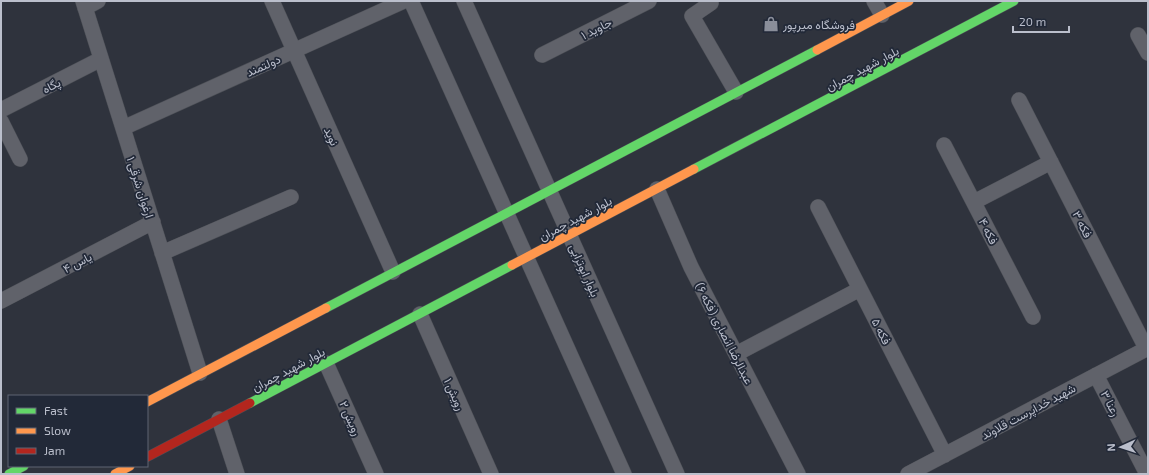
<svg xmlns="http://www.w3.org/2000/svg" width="1149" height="475" font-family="'Exo 2',Vazirmatn,sans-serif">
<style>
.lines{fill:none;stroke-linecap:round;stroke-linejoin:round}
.street-casing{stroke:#4c4f56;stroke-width:16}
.fast-casing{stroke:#4c4f56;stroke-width:10}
.slow-casing{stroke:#4c4f56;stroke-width:10}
.jam-casing{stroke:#4c4f56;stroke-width:10}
.street{stroke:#60626a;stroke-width:15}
.fast{stroke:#63d668;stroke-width:9}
.slow{stroke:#ff974d;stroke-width:9}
.jam{stroke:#b3261e;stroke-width:9}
.labels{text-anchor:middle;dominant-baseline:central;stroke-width:3.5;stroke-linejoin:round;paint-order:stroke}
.poi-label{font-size:12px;fill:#bbbfcc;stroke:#222938;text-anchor:start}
.street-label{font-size:12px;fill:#bbbfcc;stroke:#222938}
</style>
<rect width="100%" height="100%" fill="#2f333d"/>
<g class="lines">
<defs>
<path id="street" d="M83 1 200 373
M272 1 393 272
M411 1 624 474
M464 1 677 474
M710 1 711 3 692 16 736 92
M874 1 882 15
M85 8 98 1
M1138 35 1148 53
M542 55 649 1
M1019 100 1146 348
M1 110 101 59
M1 121 20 159
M123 128 404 1
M944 145 1033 317
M657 189 691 267 798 474
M974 202 1051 162
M818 207 945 455
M162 253 291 197
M1 301 153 222
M420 314 491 474
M736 354 860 289
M326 363 376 474
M1096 375 1147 474
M219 419 237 474
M908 474 1148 348"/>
<path id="fast" d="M694 169 1014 1
M326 308 817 50
M250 403 512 265
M9 474 24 466"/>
<path id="slow" d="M817 50 909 1
M512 265 694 169
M147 402 326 308
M115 474 130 466"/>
<path id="jam" d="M147 457 250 403"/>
</defs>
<use href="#street" class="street-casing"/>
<use href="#fast" class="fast-casing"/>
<use href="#slow" class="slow-casing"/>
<use href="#jam" class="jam-casing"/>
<use href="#street" class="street"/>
<use href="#fast" class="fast"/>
<use href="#slow" class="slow"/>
<use href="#jam" class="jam"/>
</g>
<defs>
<symbol id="shop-bare" viewBox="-9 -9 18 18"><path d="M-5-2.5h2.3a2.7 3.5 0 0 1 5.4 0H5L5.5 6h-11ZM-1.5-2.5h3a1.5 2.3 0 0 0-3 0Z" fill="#8a8e9a" stroke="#222938" stroke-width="2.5" paint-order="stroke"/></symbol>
</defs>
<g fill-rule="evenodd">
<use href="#shop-bare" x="760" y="13" width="22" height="22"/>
</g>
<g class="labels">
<g class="poi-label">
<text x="783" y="24">فروشگاه میرپور</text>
</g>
<g class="street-label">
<text transform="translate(596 28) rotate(-27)">جاوید ۱</text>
<text transform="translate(263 65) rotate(-24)">دولتمند</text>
<text transform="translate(862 68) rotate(-28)">بلوار شهید چمران</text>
<text transform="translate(51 85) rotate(-27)">پگاه</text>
<text transform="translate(332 136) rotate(66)">نوید</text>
<text transform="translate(141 187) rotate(72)">ارغوان شرقی ۱</text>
<text transform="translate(575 218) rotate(-28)">بلوار شهید چمران</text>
<text transform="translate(1083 224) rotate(63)">فکه ۳</text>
<text transform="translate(989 231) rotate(63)">فکه ۴</text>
<text transform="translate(77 262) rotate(-27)">یاس ۴</text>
<text transform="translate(585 270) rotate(66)">بلوار ابوترابی</text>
<text transform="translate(882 331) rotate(63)">فکه ۵</text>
<text transform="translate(725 333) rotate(63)">عبدالرضا انصاری (فکه ۶)</text>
<text transform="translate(288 369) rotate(-28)">بلوار شهید چمران</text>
<text transform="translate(455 394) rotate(66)">رویش ۱</text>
<text transform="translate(1111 403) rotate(63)">رعنا ۳</text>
<text transform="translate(1028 411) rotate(-28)">شهید خداپرست قلاوند</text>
<text transform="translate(351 418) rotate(66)">رویش ۲</text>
</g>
</g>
<rect width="1149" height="475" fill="none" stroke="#bbbfcc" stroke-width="4"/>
<rect x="8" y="395" width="140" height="72" fill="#222938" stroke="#5f6573"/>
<rect x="16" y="408" width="20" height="6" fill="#63d668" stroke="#5f6573"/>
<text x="44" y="415" font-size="12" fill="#bbbfcc">Fast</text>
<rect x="16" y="428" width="20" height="6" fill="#ff974d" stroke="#5f6573"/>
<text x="44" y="435" font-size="12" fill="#bbbfcc">Slow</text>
<rect x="16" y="448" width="20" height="6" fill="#b3261e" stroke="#5f6573"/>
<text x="44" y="455" font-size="12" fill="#bbbfcc">Jam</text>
<g transform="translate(1121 447) rotate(267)" stroke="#222938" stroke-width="3" paint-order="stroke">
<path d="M0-3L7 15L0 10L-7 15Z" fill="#bbbfcc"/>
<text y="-6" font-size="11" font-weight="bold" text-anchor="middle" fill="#bbbfcc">N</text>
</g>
<path d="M1013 26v6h56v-6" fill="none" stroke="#bbbfcc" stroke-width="2"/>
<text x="1019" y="26" font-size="12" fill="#bbbfcc" stroke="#222938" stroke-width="3" paint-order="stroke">20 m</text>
</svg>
